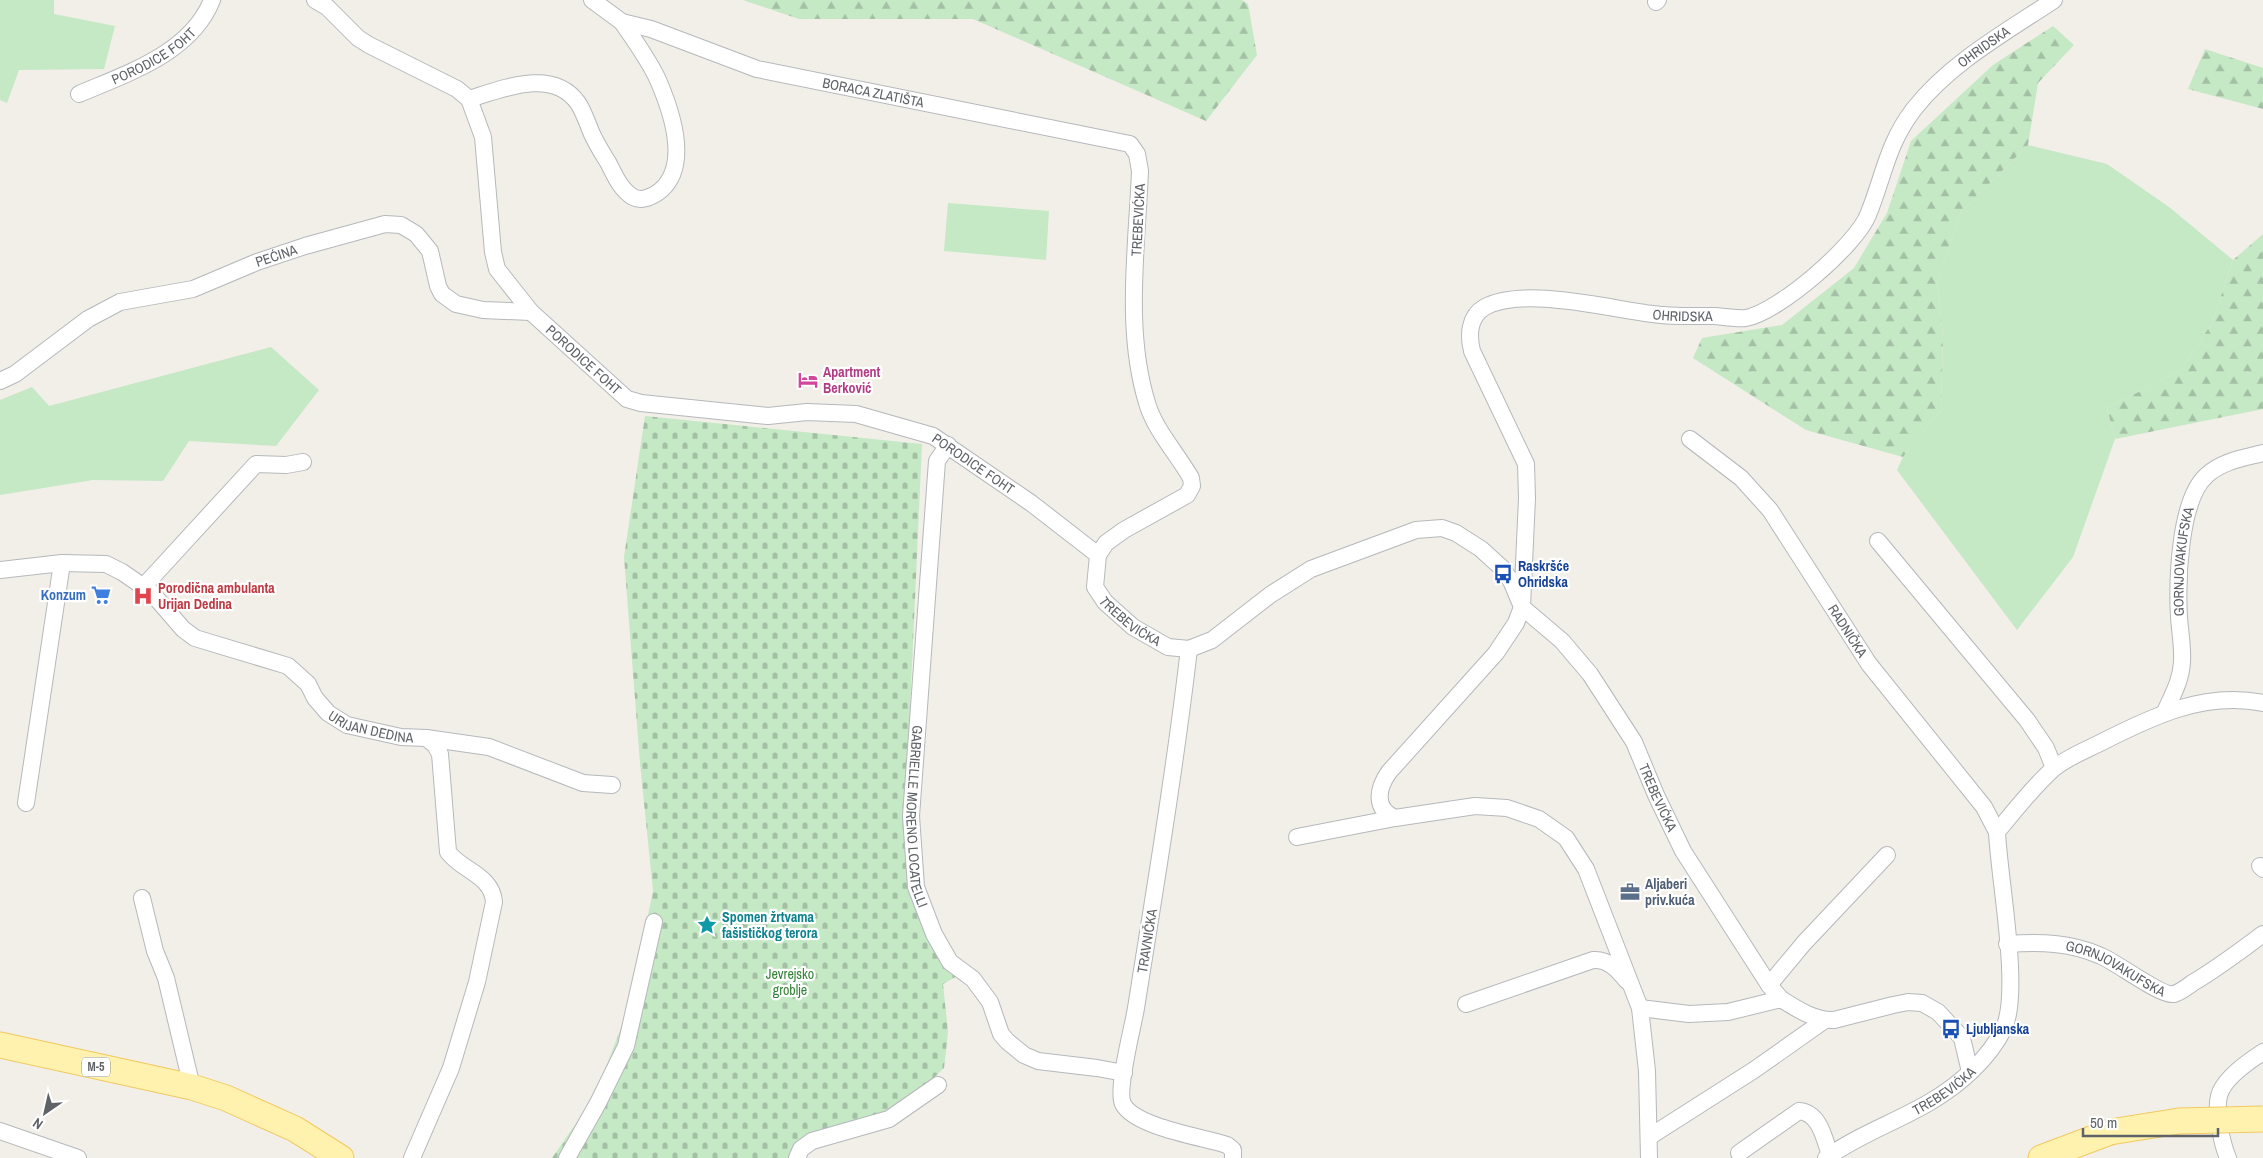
<svg xmlns="http://www.w3.org/2000/svg" width="2263" height="1158" font-family="'Archivo Narrow',sans-serif">
<style>
.green{fill:#c5e8c5}
.forest{fill:url(#forest-firs)}
.cemetery{fill:url(#cemetery-stones)}
.lines{fill:none;stroke-linecap:round;stroke-linejoin:round}
.minor-casing{stroke:#b5b8bc;stroke-width:18}
.primary-casing{stroke:#f2c960;stroke-width:27}
.minor{stroke:#fff;stroke-width:16}
.primary{stroke:#fff2af;stroke-width:25}
.primary-bridge-casing{stroke:#f2c960;stroke-width:27;stroke-linecap:butt}
.primary-bridge{stroke:#fff2af;stroke-width:25}
.labels{text-anchor:middle;dominant-baseline:central;stroke-width:4.5;stroke-linejoin:round;paint-order:stroke}
.shield{fill:#fff;stroke:#8f9295;stroke-width:1}
.shield-label{font-size:12px;font-weight:bold;fill:#5f6368}
.street-label{font-size:14px;fill:#5f6368;stroke:#fff}
.hotel-label{font-size:14px;font-weight:bold;fill:#b23c85;stroke:#fff;text-anchor:start}
.transit-label{font-size:14px;font-weight:bold;fill:#164399;stroke:#fff;text-anchor:start}
.health-label{font-size:14px;font-weight:bold;fill:#be3a42;stroke:#fff;text-anchor:start}
.shop-label{font-size:14px;font-weight:bold;fill:#366cbe;stroke:#fff;text-anchor:end}
.service-label{font-size:14px;font-weight:bold;fill:#4e5e75;stroke:#fff;text-anchor:start}
.culture-label{font-size:14px;font-weight:bold;fill:#0d838f;stroke:#fff;text-anchor:start}
.park-label{font-size:14px;fill:#348238;stroke:#fff}
</style>
<defs>
<pattern id="forest-firs" width="22" height="20" patternUnits="userSpaceOnUse" patternTransform="scale(1.25)"><rect width="22" height="20" fill="#c5e8c5"/><path d="M5 1l3.5 6h-7zM16 11l3.5 6h-7z" fill="#a3c0a4"/></pattern>
<pattern id="cemetery-stones" width="16" height="16" patternUnits="userSpaceOnUse" patternTransform="scale(1.25)"><rect width="16" height="16" fill="#c5e8c5"/><path d="M2 7V4a2 2 0 0 1 4 0v3zM10 15v-3a2 2 0 0 1 4 0v3z" fill="#a3c0a4"/></pattern>
</defs>
<rect width="100%" height="100%" fill="#f1efe8"/>
<path class="green" d="M0 0H54V14L115 26 104 69 19 70 7 103 0 100Z
M2028 145 2107 164 2169 207 2233 260 2212 323 2180 371 2107 408 2115 439 2073 557 2017 630 1897 470 1903 457 1941 410 1943 336 1937 282 1961 212Z
M948 203 1049 211 1046 260 944 251Z
M271 347 319 390 276 446 189 441 163 481 93 480 0 495V400L32 387 49 406Z"/>
<path class="forest" d="M743 0H1242L1248 4 1257 55 1206 121 973 19H799Z
M2053 26 2074 45 2038 83 2028 145 1961 212 1937 282 1943 336 1941 410 1903 457 1806 430 1693 358 1702 338 1782 325 1854 268 1887 213 1911 141 1993 65Z
M2205 49 2263 68V109L2188 89Z
M2263 234V409L2115 439 2107 408 2180 371 2212 323 2233 260Z"/>
<path class="cemetery" d="M645 416 922 444 904 841 909 882 959 975 943 984 948 1032 944 1068C930 1081 907 1106 891 1114 863 1130 801 1119 790 1158H552L595 1096 628 1009 653 891 640 763 624 557Z"/>
<g class="lines">
<defs>
<g id="minor">
<path id="s1" d="M315 0 327 7 358 38 369 45 457 89 469 99 483 137 493 252 497 269 531 312 627 399 641 403 768 416 807 412 856 414 933 436 1031 503 1098 555"/>
<path id="s2" d="M592 0 622 22 651 29 757 69 1130 144 1137 154 1140 171C1137 247 1124 332 1148 406 1156 431 1178 455 1191 478L1192 486 1187 495 1124 530 1106 543 1098 555 1095 587 1105 602 1133 627 1168 647 1189 649 1212 640 1270 595 1311 569 1416 530 1442 528 1456 533 1481 549 1503 569 1512 583 1522 607 1562 641 1590 674 1634 742 1656 795 1683 851 1769 985 1781 999"/>
<path d="M1656 2 1658 0"/>
<path id="s3" d="M79 94C128 73 191 53 212 0"/>
<path d="M469 99C502 89 553 67 578 103 584 112 588 125 592 134 597 145 603 154 609 164 615 176 621 190 633 197 642 202 654 196 661 190 690 164 671 110 658 80 649 60 634 40 622 22"/>
<path id="s4" d="M0 381 15 374 88 319 120 302 193 289 257 262 305 246 385 224 401 225 416 234 430 251 438 286 442 294 456 304 483 310 531 312"/>
<path id="s5" d="M1690 439 1741 478 1770 510 1869 664 1984 807 1997 832"/>
<path id="s6" d="M948 445 937 461 911 816 916 887 934 934 950 962 973 979 990 1002 1001 1034 1007 1041 1024 1055 1038 1061 1097 1068 1124 1073"/>
<path d="M1878 541 2027 720 2046 748 2054 768"/>
<path id="s7" d="M0 570 62 563 106 564 122 572 151 592 183 629 195 638 288 666 308 684 315 698 328 713 347 725 401 737 426 738 435 745 440 754 448 852C462 871 492 875 494 902L477 982 451 1068 412 1158"/>
<path d="M144 586 256 464 286 465 303 462"/>
<path d="M1189 649C1175 769 1155 888 1136 1008 1133 1027 1116 1090 1123 1104 1135 1127 1202 1137 1227 1145L1233 1150V1158"/>
<path id="s8" d="M2165 712C2172 696 2181 681 2182 662 2183 648 2180 632 2179 617 2177 582 2179 499 2207 475 2222 461 2244 458 2263 453"/>
<path d="M426 738 489 747 583 783 612 785"/>
<path d="M26 803 62 563"/>
<path d="M1297 837 1395 818"/>
<path d="M2260 866 2263 869"/>
<path d="M142 898 155 951 166 978 192 1087"/>
<path id="s9" d="M2007 944C2040 942 2070 942 2101 956 2116 962 2162 997 2174 994 2181 992 2188 986 2194 982 2218 968 2240 951 2263 934"/>
<path d="M1769 985 1804 943 1887 855"/>
<path d="M1466 1004 1593 960C1609 959 1618 970 1627 981"/>
<path d="M1640 1008 1689 1014 1728 1012 1781 999C1797 1009 1815 1021 1834 1020L1893 1005 1908 1002 1922 1003 1938 1012 1962 1038 1970 1072"/>
<path d="M0 1131 78 1158"/>
<path d="M1649 1137 1754 1070 1825 1020"/>
<path d="M1739 1153 1799 1111C1820 1113 1824 1138 1830 1155"/>
<path d="M567 1158 598 1103 626 1046 654 922"/>
<path d="M797 1158 801 1149 812 1141 889 1119 938 1085"/>
<path id="s10" d="M1649 1158 1647 1071 1640 1008 1586 869 1566 838 1539 819 1507 808 1475 806 1395 818C1374 809 1377 789 1389 772L1496 653 1516 623 1522 607 1527 498 1526 464 1472 351C1468 335 1469 316 1485 307 1523 286 1610 309 1653 314 1674 317 1695 316 1715 316 1725 317 1737 319 1746 318 1779 312 1856 245 1868 215 1884 176 1887 144 1914 109 1950 63 2006 32 2054 0"/>
<path id="s11" d="M1826 1158C1858 1135 1896 1122 1930 1102 1959 1085 1989 1059 2004 1028 2021 990 1999 879 1997 832 2015 810 2032 788 2053 769 2066 758 2084 751 2100 743 2151 717 2204 691 2263 703"/>
<path d="M2228 1158C2222 1144 2215 1111 2219 1096 2223 1079 2249 1061 2263 1052"/>
</g>
<path id="primary" d="M0 1045 192 1087 226 1098 295 1129 341 1158
M2041 1158 2110 1132"/>
</defs>
<use href="#minor" class="minor-casing"/>
<use href="#primary" class="primary-casing"/>
<use href="#minor" class="minor"/>
<use href="#primary" class="primary"/>
<defs>
<path id="primary-bridge" d="M2110 1132 2179 1121 2263 1119"/>
</defs>
<use href="#primary-bridge" class="primary-bridge-casing"/>
<use href="#primary-bridge" class="primary-bridge"/>
</g>
<defs>
<symbol id="hotel-bare" viewBox="-9 -9 18 18"><path d="M-6-4.5h1.5V1H6V5H4.5V3h-9V5H-6ZM-4 0a1.8 1.8 0 1 1 3.6 0ZM.5 0V-2.5h3Q6-2.5 6 0Z" fill="#d1479c" stroke="#fff" stroke-width="2.5" paint-order="stroke"/></symbol>
<symbol id="bus-bare" viewBox="-9 -9 18 18"><path d="M-5-6H5V4H4V6H2V4H-2V6H-4V4H-5ZM-3.5-4V0h7V-4ZM-3.5 1.2v1.5H-2V1.2ZM2 1.2v1.5H3.5V1.2Z" fill="#1a4fb4" stroke="#fff" stroke-width="2.5" paint-order="stroke"/></symbol>
<symbol id="supermarket-bare" viewBox="-9 -9 18 18"><path d="M-6-5.5h2.5l.6 2H6L4.5 2H-2.5L-4.4-4H-6ZM-1.5 3.2a1.3 1.3 0 1 0 .1 0ZM3 3.2a1.3 1.3 0 1 0 .1 0Z" fill="#3f7fe0" stroke="#fff" stroke-width="2.5" paint-order="stroke"/></symbol>
<symbol id="hospital-bare" viewBox="-9 -9 18 18"><path d="M-5-5h3v3.5h4V-5h3V5h-3V1.5h-4V5h-3Z" fill="#e0444e" stroke="#fff" stroke-width="2.5" paint-order="stroke"/></symbol>
<symbol id="office-bare" viewBox="-9 -9 18 18"><path d="M-6-3h4V-5.5h4V-3h4V5H-6ZM-1-4.5V-3h2v-1.5ZM-6 0V1H6V0Z" fill="#5c6f8a" stroke="#fff" stroke-width="2.5" paint-order="stroke"/></symbol>
<symbol id="sight-bare" viewBox="-9 -9 18 18"><path d="M0-6L1.8-2.2L6-1.7L2.9 1.2L3.7 5.4L0 3.3L-3.7 5.4L-2.9 1.2L-6-1.7L-1.8-2.2Z" fill="#0f9aa8" stroke="#fff" stroke-width="2.5" paint-order="stroke"/></symbol>
</defs>
<g fill-rule="evenodd">
<use href="#hotel-bare" x="794" y="366" width="28" height="28"/>
<use href="#bus-bare" x="1489" y="560" width="28" height="28"/>
<use href="#supermarket-bare" x="87" y="581" width="28" height="28"/>
<use href="#hospital-bare" x="129" y="582" width="28" height="28"/>
<use href="#office-bare" x="1616" y="878" width="28" height="28"/>
<use href="#sight-bare" x="693" y="911" width="28" height="28"/>
<use href="#bus-bare" x="1937" y="1015" width="28" height="28"/>
</g>
<g class="labels">
<rect class="shield" x="82" y="1057.5" width="28" height="19" rx="4"/>
<g class="shield-label">
<text x="96" y="1067">M-5</text>
</g>
<g class="street-label">
<text stroke="none"><textPath href="#s10" startOffset="1738">OHRIDSKA</textPath></text>
<text stroke="none"><textPath href="#s3" startOffset="84">PORODICE FOHT</textPath></text>
<text stroke="none"><textPath href="#s2" startOffset="299">BORACA ZLATIŠTA</textPath></text>
<text transform="translate(1138 220) rotate(-87)">TREBEVIĆKA</text>
<text stroke="none"><textPath href="#s4" startOffset="308">PEĆINA</textPath></text>
<text stroke="none"><textPath href="#s10" startOffset="1302">OHRIDSKA</textPath></text>
<text stroke="none"><textPath href="#s1" startOffset="484">PORODICE FOHT</textPath></text>
<text stroke="none"><textPath href="#s1" startOffset="902">PORODICE FOHT</textPath></text>
<text stroke="none"><textPath href="#s8" startOffset="154">GORNJOVAKUFSKA</textPath></text>
<text stroke="none"><textPath href="#s2" startOffset="1120">TREBEVIĆKA</textPath></text>
<text stroke="none"><textPath href="#s5" startOffset="251">RADNIČKA</textPath></text>
<text stroke="none"><textPath href="#s7" startOffset="429">URIJAN DEDINA</textPath></text>
<text stroke="none"><textPath href="#s2" startOffset="1826">TREBEVIĆKA</textPath></text>
<text stroke="none"><textPath href="#s6" startOffset="376">GABRIELLE MORENO LOCATELLI</textPath></text>
<text transform="translate(1147 941) rotate(-81)">TRAVNIČKA</text>
<text stroke="none"><textPath href="#s9" startOffset="114">GORNJOVAKUFSKA</textPath></text>
<text stroke="none"><textPath href="#s11" startOffset="136">TREBEVIĆKA</textPath></text>
</g>
<g class="hotel-label">
<text x="823" y="372">Apartment<tspan x="823" dy="16">Berković</tspan></text>
</g>
<g class="transit-label">
<text x="1518" y="566">Raskršće<tspan x="1518" dy="16">Ohridska</tspan></text>
<text x="1966" y="1029">Ljubljanska</text>
</g>
<g class="health-label">
<text x="158" y="588">Porodična ambulanta<tspan x="158" dy="16">Urijan Dedina</tspan></text>
</g>
<g class="shop-label">
<text x="86" y="595">Konzum</text>
</g>
<g class="service-label">
<text x="1645" y="884">Aljaberi<tspan x="1645" dy="16">priv.kuća</tspan></text>
</g>
<g class="culture-label">
<text x="722" y="917">Spomen žrtvama<tspan x="722" dy="16">fašističkog terora</tspan></text>
</g>
<g class="park-label">
<text x="790" y="974">Jevrejsko<tspan x="790" dy="16">groblje</tspan></text>
</g>
</g>
<g transform="translate(45 1113) rotate(214)" stroke="#ffffff" stroke-width="4" paint-order="stroke">
<path d="M0-4L9 19L0 12L-9 19Z" fill="#5f6368"/>
<text y="-8" font-size="14" font-weight="bold" text-anchor="middle" fill="#5f6368">N</text>
</g>
<path d="M2083 1128v8h135v-8" fill="none" stroke="#5f6368" stroke-width="2.5"/>
<text x="2090" y="1128" font-size="15" fill="#5f6368" stroke="#ffffff" stroke-width="4" paint-order="stroke">50 m</text>
</svg>
